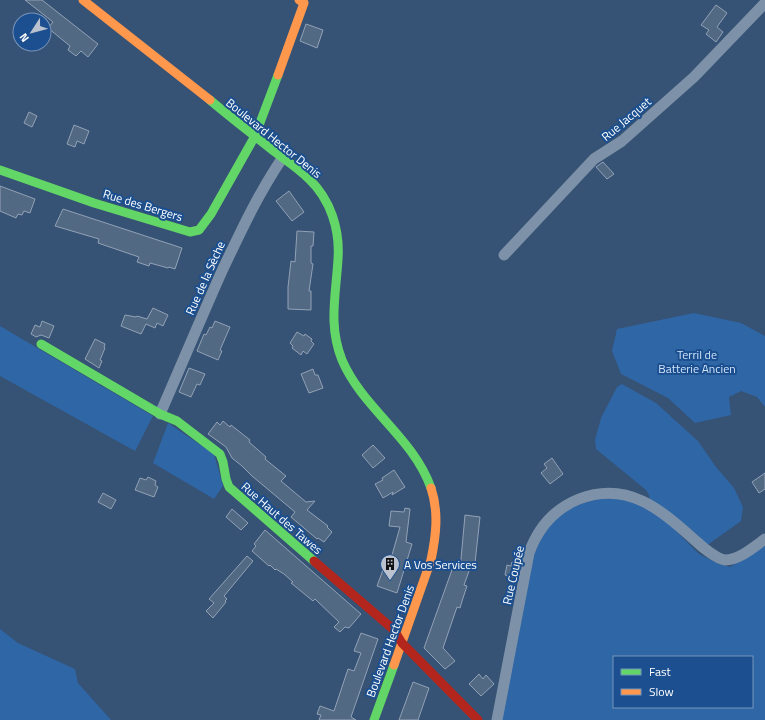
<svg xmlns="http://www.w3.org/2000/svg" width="765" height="720" font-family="'Titillium Web',sans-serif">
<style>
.green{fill:#2f66a5;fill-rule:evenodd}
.building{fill:#526984;stroke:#92a2b6}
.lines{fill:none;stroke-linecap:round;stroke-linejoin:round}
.street{stroke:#7d92a8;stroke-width:11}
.fast{stroke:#63d668;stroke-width:9}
.slow{stroke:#ff974d;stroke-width:9}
.jam{stroke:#b3261e;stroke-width:9}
.labels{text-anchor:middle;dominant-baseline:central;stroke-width:4;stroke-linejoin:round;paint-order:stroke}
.street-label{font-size:12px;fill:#fff;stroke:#1b4f8f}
.park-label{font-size:12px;fill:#cfe3fa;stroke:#1b4f8f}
.poi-label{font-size:12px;fill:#fff;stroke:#1b4f8f;text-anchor:start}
</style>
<rect width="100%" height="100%" fill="#365274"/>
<path class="green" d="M694 313 741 323 765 336V407L757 397 741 391 729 397 731 415 695 423 668 398 621 374 612 351 617 329Z
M0 326 153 416 135 451 0 376Z
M622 384 656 403 698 441 716 467 734 488 743 507 741 521 706 546 650 501 649 495 646 490 596 449 595 440 601 418 617 387Z
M168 423 214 454 223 486 214 499 153 463Z
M598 498 627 499 662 517 699 554 719 564 730 567 765 545V720H499L536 542 564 510ZM614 657H752V707H614Z
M0 629 18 643 75 669 78 683 111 720H0Z"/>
<path class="building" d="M25 0H42L98 44 88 57 81 51 76 56 68 50 70 46 48 28 53 22Z
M716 5 727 13 717 27 723 32 716 42 706 34 709 30 701 25Z
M306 24 323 30 317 48 300 41Z
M29 112 37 116 32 127 24 123Z
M74 125 89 131 84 144 77 141 75 147 67 144Z
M603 162 614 174 607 179 596 167Z
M0 186 35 199 30 213 24 211 22 215 18 214 16 218 0 211Z
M289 191 304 212 292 221 276 201Z
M63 209 182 248 175 269 169 267 168 268 150 263 149 266 137 262 139 257 98 243 99 239 55 226Z
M297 231 314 232 313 246H311V263L313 264 309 291H311V310L288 309V287L291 261 295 262Z
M153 308 168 315 163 326 157 323 155 328 146 324 141 334 121 326 125 315 136 317 137 316 147 319Z
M42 321 54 326 49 338 41 335 36 337 31 334 35 325 40 327Z
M215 321 230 327 220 350 222 351 218 360 197 351 204 334 206 335 210 327 212 328Z
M297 332 304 336 305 334 312 339 311 341 314 344 307 354 303 351 301 355 292 348 293 346 290 343Z
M95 339 105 344 104 347 105 348 100 360 102 361 99 368 85 359Z
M189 368 205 374 200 385 197 384 191 397 179 392Z
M313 369 315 375H318L323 388 309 393 301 374Z
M223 421 230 427 231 425 250 440 249 442 266 457 265 459 286 476 281 481 306 502 315 501 307 510 328 526 327 527 332 532 324 542 318 538 317 539 291 517 295 512 252 476 242 466 232 458 226 447 208 434 217 422 220 425Z
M373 445 385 458 373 468 362 455Z
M552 458 563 474 550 484 541 473 547 468 544 464Z
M394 470 405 487 392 495 393 492 383 498 375 484 383 480 382 478Z
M765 473V489L759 493 752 482Z
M148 477 156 481 155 485 158 487 154 497 135 490 140 478 146 480Z
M103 493 116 500 111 509 98 502Z
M405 508 410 509 406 542 412 544 397 593 377 586 384 567 388 569 400 527 389 526 391 511 404 512Z
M232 509 248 523 241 530 226 517Z
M465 515 480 517 475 563H472L464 585 467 586 463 598 460 608 457 607 443 648 455 661 445 669 424 648 453 567 460 570Z
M265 530 361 614 349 628 345 627 340 632 334 627 339 622 315 599 313 601 291 583 293 582 284 574 276 569 275 570 270 565 269 566 252 551 256 546 254 544Z
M247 556 253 561 224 596 227 599 225 601 226 602 213 618 206 611 214 603 209 599Z
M512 562 520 564 517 578 505 575 507 565 511 566Z
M361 633 378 639 351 717 356 720H319L321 715 317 714 320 706 334 711 348 669 354 671 361 653 354 651Z
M479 674 483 679 486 675 494 684 481 696 469 684Z
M413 682 429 688 418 720H399Z"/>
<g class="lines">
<path class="street" d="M504 255 594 159 622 141 694 77 765 3
M160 414C181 366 201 318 222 271 241 231 258 194 283 157
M497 720 529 553C538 528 554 509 579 499 629 480 662 511 697 542 702 547 717 559 725 560 739 560 754 547 765 539"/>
<path class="fast" d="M210 100C230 117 251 133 271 149 284 159 298 168 309 179 331 200 340 230 338 259 336 295 328 325 342 360 363 409 413 437 431 488
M0 170 94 203 190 232 199 230 211 214 255 136 278 75
M41 344 160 414 177 421 220 454 223 462 226 479 229 487 314 561
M374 720 394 665"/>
<path class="slow" d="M83 0 210 100
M278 75 304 3 299 0
M394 665 431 560C436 536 439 512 431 488"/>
<path class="jam" d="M314 561 394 630 402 643 478 720"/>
</g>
<defs>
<symbol id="building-pin" viewBox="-11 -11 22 30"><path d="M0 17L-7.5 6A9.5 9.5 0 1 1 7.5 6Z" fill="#b9c2ce" stroke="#1b4f8f"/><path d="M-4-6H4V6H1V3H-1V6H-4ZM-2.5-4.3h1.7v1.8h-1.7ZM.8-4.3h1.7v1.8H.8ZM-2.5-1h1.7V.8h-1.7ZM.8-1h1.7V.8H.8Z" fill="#111"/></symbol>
</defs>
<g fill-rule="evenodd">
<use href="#building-pin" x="379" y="553" width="22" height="30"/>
</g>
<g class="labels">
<g class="street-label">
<text transform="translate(626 119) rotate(-40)">Rue Jacquet</text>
<text transform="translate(274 138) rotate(39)">Boulevard Hector Denis</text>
<text transform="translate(143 205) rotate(17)">Rue des Bergers</text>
<text transform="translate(205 278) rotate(-66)">Rue de la Sèche</text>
<text transform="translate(282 518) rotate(41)">Rue Haut des Tawes</text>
<text transform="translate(513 575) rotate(-77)">Rue Coupée</text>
<text transform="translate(390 641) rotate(-70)">Boulevard Hector Denis</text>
</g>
<g class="park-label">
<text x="697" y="354">Terril de<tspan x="697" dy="14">Batterie Ancien</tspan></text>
</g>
<g class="poi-label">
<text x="404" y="564">A Vos Services</text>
</g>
</g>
<rect x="613" y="656" width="140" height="52" fill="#1b4f8f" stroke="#7695bc"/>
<rect x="621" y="669" width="20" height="6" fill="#63d668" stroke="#7695bc"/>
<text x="649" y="676" font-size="12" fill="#ffffff">Fast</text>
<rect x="621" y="689" width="20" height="6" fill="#ff974d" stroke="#7695bc"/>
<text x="649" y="696" font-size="12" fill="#ffffff">Slow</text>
<g transform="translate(32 32) rotate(234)"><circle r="19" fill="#1b4f8f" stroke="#7695bc"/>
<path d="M0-3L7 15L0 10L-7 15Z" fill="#b9c2ce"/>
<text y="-6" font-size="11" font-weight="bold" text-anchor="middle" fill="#ffffff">N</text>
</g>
</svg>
